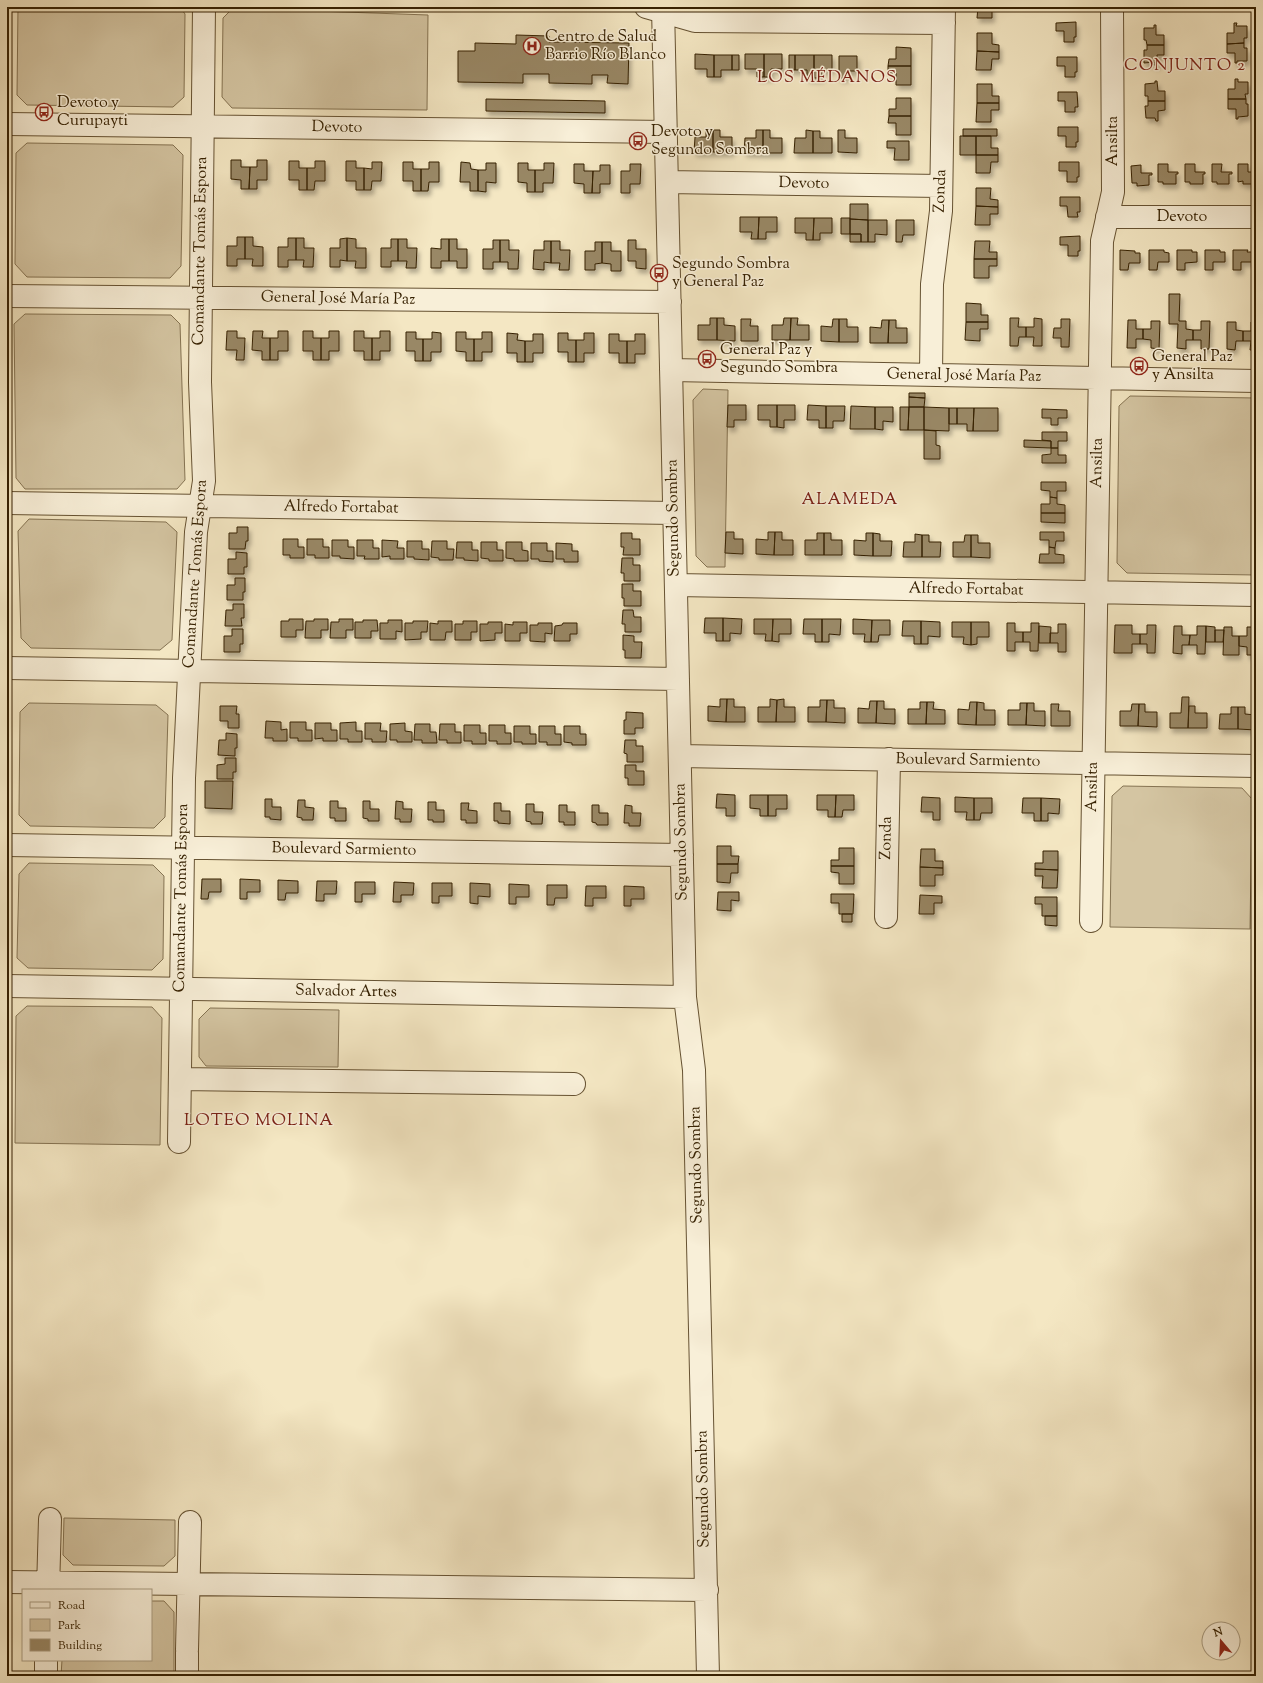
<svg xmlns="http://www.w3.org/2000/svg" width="1263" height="1683" font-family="'Sorts Mill Goudy',serif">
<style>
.green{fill:#d4c5a2;stroke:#857352}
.building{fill:#986;stroke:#362102;filter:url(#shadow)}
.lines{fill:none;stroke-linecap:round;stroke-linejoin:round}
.minor-casing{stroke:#665232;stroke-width:24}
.minor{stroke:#f8efd8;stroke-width:22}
.labels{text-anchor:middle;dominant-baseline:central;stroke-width:3;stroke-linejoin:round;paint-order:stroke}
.poi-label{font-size:16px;fill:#362102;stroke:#f8efd8;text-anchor:start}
.street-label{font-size:16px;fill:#362102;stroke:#f8efd8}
.neighbourhood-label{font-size:17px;letter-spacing:1px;fill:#7a1f14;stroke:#f8efd8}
</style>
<defs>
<filter id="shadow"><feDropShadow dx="2.5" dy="4.5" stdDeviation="2" flood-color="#0004"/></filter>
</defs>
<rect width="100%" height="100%" fill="#f4e7c3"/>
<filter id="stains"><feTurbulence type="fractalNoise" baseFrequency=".005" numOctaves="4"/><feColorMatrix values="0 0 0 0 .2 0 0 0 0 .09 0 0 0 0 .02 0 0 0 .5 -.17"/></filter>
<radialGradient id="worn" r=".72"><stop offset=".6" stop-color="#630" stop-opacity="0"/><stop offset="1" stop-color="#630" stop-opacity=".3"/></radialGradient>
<path class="green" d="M18 7H180L185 14 184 97 173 107 27 105 17 95Z
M233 8 428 15 427 110 232 108 222 97 223 18Z
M27 143 173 145 183 155 181 266 170 278 27 277 15 264 16 153Z
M25 314 171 315 180 324 185 480 177 489H25L16 478 14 324Z
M703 389 728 390 725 567H707L696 556 693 400Z
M1130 396 1256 398V575L1127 573 1117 563 1119 406Z
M29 519 166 522 177 532 172 640 160 650 31 648 21 638 18 531Z
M29 703 156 705 168 715 165 817 154 828 30 826 19 815 20 712Z
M1123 786 1242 788 1252 799 1250 929 1110 927 1112 796Z
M29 863 153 865 164 876 163 959 152 970 28 968 17 958 19 874Z
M27 1006 152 1007 162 1018 160 1145 15 1143 16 1016Z
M210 1008 339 1010 338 1067 206 1066 199 1057V1019Z
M64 1518 175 1520V1556L164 1566 73 1565 63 1555Z
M151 1601H164L174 1612V1676H61L62 1660H151Z"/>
<path class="building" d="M978 7H992V18H977Z
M1076 22V37H1074V42H1064V31H1056V23Z
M1234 23H1237L1236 26H1247V38H1244V43L1227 44V33H1234Z
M1154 25H1156V35H1164V45H1147L1146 40H1144V28H1154Z
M977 33H992V44L999 45V52L977 51Z
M516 35 549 36V42L629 43 628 84 607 83 608 75H592V84L549 83V74H523V83L458 82V51H475V43L516 44Z
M1244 43V48H1247V61H1237V63H1235V53H1227V44Z
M1147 45H1164V55H1157V65H1154V62L1144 63V50H1147Z
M896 47 911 48V66H888L889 59H896Z
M977 51 999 52V59H992L991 70H976Z
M695 54 714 55V77H707V69H695Z
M745 54H764V77H757V69H745Z
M764 54H782V69H771V77H764Z
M714 55H732V70H721V77H714Z
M732 55H739V70H732Z
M789 55H795V70H789Z
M795 55H814V78H807V70H795Z
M814 55H832V70H821V78H814Z
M839 56H857V71H846V78H839Z
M1057 57H1077V72H1075V77H1065V66H1057Z
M888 66H911V85H896V73H888Z
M1235 79H1238V82H1248V94H1245L1246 99H1228V89H1235Z
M1155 81H1157L1158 91H1165V101H1148V96H1145V84L1155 83Z
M977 84H992V96H999V103H977Z
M1058 92H1077L1078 107H1075V112H1065V101H1058Z
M896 98H911V116H889V109H896Z
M486 99 605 101V113L486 111Z
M1228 99H1246V104H1248V116L1238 117V119H1236V109H1228Z
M1148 101H1165V110L1158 111V121H1156L1155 118H1146L1145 106H1148Z
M977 103H999V110H991V122H976Z
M889 116H911V135H896V123H888Z
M1058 127H1078V142H1076V147H1066V136H1058Z
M963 129H997V136H963Z
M706 130H713V152H694L695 137H706Z
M713 130H720V137H732V152H713Z
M756 130H763V153L744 152 745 138H756Z
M763 130H770V138H782V153H763Z
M806 130 813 131V153H794L795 138H806Z
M838 130H845V138H857V153L838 152Z
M813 131H820V138H832V153H813Z
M960 136H976V155H960Z
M976 136H991V148H998V155H976Z
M887 141H909V160H894L895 148H887Z
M976 155H998V162H991L990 173H976Z
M231 160H241V167H250L249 189H241V180L231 179Z
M257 160H267V180H257V189H249L250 167H257Z
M289 161H299V168H307V190H299V180H289Z
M315 161H325V181H315L314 190H307V168H315Z
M346 161H356V168H364V190H356V181H346Z
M372 162H382L381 181H372L371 190H364V168L372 169Z
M403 162H413V169H421V191H413V181H403Z
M429 162H439V182H429L428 191H421V169H429Z
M461 162 470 163 471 169 478 170V191H470V182H460Z
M1059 162H1079V177H1077V182H1067V171H1059Z
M486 163H496V183L486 182V192L478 191V170H486Z
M518 163H528V170H535V192H527V183L518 182Z
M544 163H554L553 183H543V192H535V170H544Z
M574 164H584V171H593L592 193H584V184L574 183Z
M630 164H641L640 184H630V193H621V171H630Z
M1158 164H1168V172H1178V174H1176V184H1163V182H1158Z
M1185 164H1195V172H1205V174H1203V184H1190V182H1185Z
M1212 164H1222L1221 172H1232V174H1229V184H1217V182H1212Z
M1238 164H1248V172H1256V184H1243V181L1238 182Z
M600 165H610V184H600V193H592L593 171H600Z
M1141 165V173H1152V175H1149V185L1137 186V183H1132L1131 166Z
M976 188H991L990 199 998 200V207L976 206Z
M1060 197H1080V212H1077L1078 217H1068L1067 206H1060Z
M850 204H868V220L850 219Z
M976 206 998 207V214H990V225H975Z
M740 217H759L758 239H751L752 232H740Z
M759 217H777V232H766V239H758Z
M795 218H814L813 240H806V233H795Z
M814 218H832V233H820V240H813Z
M841 218H850V234H841Z
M850 219 868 220V242H861V234H850Z
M868 220H887V235L875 234V242H868Z
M896 220H914V235H903L902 242H896Z
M850 234H861V242H850Z
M1080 236V251H1078V256H1068V245H1060V237Z
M237 237H245V259H237V266H227V246H237Z
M245 237H253V246L263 247V266H252L253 259H245Z
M288 238H296V260H288V267H278V247H288Z
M296 238H304V248H314L313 267H303L304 260H296Z
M347 238V261L340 260V267H330V248H340V239Z
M347 238 356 239V248H366V268H355L356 261H347Z
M391 239H398V261H391V267H381V248H391Z
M398 239H407V248H417L416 268H406L407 261H398Z
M441 239H449V261H441V268H431V248L441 249Z
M449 239H457V249H467V268H457V261H449Z
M493 240H500V262H493V269H483V249H493Z
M500 240H509V250H519L518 269H508V262H500Z
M628 240H636V249H646V269L636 268V261H628Z
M544 241H551V263L544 262V270L533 269 534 250H544Z
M551 241H560V250H570L569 270H559L560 263H551Z
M975 241H990L989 252H997V259H974Z
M595 242H602V263L595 264V270H585V251H595Z
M602 242H611V251H621V271H611V264L602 263Z
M1120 250 1135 251V253H1140V263H1129L1128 270H1120Z
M1149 250H1164V252L1169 253V262H1158L1157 270H1149Z
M1177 250H1192V252H1197V262L1185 263V270H1177Z
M1205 250H1220V252H1225V262H1213V270H1205Z
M1233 250H1248L1247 252H1252L1253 262H1241V270H1233Z
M974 259H997V266H989V278H974Z
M1169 294H1180L1179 321H1186V329L1193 330V340H1186V349L1177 348 1178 324H1169Z
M966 303 981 304V315H988V322H966Z
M710 318H717V340H698V325H710Z
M717 318H724V325L735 326V341L717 340Z
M784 318H791L790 340H772V325H783Z
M791 318H798L797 325H809V340H790Z
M1010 318H1019L1018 327H1026V337H1019L1018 346H1010Z
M1034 318 1042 319V346H1033L1034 337H1026V327H1034Z
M741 319H751L750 326H758V341H741Z
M833 319H839V342L821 341V326L832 327Z
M839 319H847V327H858V342H839Z
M1061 319H1070L1069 347H1061V338H1053L1054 328H1061Z
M882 320H889L888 343H870V327L881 328Z
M889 320H896V328H907V343H888Z
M1128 320H1136V329H1143V339H1136V348H1127Z
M1151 321H1160L1159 349 1151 348V340L1143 339V329H1151Z
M1201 321H1210L1209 349H1201V340H1193V330H1201Z
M966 322H988V329H980V341L965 340Z
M1227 322H1236V330L1243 331V341H1236L1235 350 1227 349Z
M1251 322H1256V350H1250L1251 341H1243V331H1251Z
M227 331H237V338H245L244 360H236L237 350H226Z
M253 331H263L262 338H270V360H262V351L252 350Z
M278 331H288V351H278V360H270V338H278Z
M303 331H313V338H321V360H313V351H303Z
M329 331H339V351H329V360H321V338H329Z
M354 331H364V338H372V360H364V351H354Z
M380 331H390V351H380V360H372V338H380Z
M406 332H416V339H423V361H415V351H406Z
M432 332 441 333V352H431V361H423V339H432Z
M456 332H466V339H474V361H466V352L456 351Z
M482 332H492V352H482V361H474V339H482Z
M507 333 518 334 517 340 525 341V362H517V353H507Z
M558 333H568V340H576V362H568V352H558Z
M584 333H594V353H584V362H576V340H584Z
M533 334H543V353H533V362H525V341H533Z
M609 334H619V341H627V363H619V353H609Z
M635 334H645V354H635V363H627V341H635Z
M909 393H925V398L909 397Z
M909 397 925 398 924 407H909Z
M728 405H746V420H734V427H727Z
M758 405H777V427H770V420H758Z
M777 405H795V420H784V428L777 427Z
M808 405 826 406V428H819V420H807Z
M826 406H845L844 421H833V428H826Z
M851 406 875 407V429H850Z
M875 407H893V422L883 421V430L875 429Z
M900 407H909L908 430H900Z
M909 407H924V430H908Z
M924 407 949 408V431L924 430Z
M949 408H957V424H949Z
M957 408H974L973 431H967V424H957Z
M974 408H998V431H973Z
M1042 409 1067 410V418H1058V425H1051V418H1042Z
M924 430 936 431V445L940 446V459H924Z
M1042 432H1067V441H1058V448H1051V441L1042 440Z
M1024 440 1051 441V448L1024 447Z
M1051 448H1058V455H1066V463H1042V455L1051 454Z
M1041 482H1066V491H1057V498L1050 497V491L1041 490Z
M1050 497 1057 498V504L1065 505V513H1041V504H1050Z
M1041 513H1065V523L1041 522Z
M237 527H248V541H246L245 549H229V533H237Z
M726 532H734V539H743V554L725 553Z
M768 532H775L774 555 756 554V539L768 540Z
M775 532H782V540H793V555H774Z
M1040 532H1064V541H1056L1055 548 1049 547V540H1040Z
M621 533H632V539H640V555H623L624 547H621Z
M817 533H824V555H805V540H817Z
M824 533H831V540H842V555H824Z
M866 533H873V556L854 555V540L866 541Z
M873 533 880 534V541H892L891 556H873Z
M915 534 922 535V557H903L904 542H915Z
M922 535H929V542H941L940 557H922Z
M965 535H971V557H953V542H964Z
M971 535H978V543H990V558L971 557Z
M283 539H298V547H304V558H290V555H283Z
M307 539H323V547H329V558H315V555H307Z
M332 540H348V547H354V559L340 558V556H332Z
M357 540H373V548H379V559H364L365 556H357Z
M382 540 398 541 397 548H404V559H390V556L382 557Z
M407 541H422V549H429V560L414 559V557H407Z
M432 541H447V549H454L453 560H439V558L431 557Z
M457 542H472V550H478V561L464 560V558H456Z
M481 542H497V550H503V561H489V559L481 558Z
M506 542H522V550L528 551V561H514V559L506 558Z
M531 543H547V551H553V562L539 561V559H531Z
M556 543 572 544V551H578V562H564V559H556Z
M1049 547 1055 548V554L1064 555V563H1039L1040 554H1049Z
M236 552 247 553V567H244V574H228V559H236Z
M622 558H633V565H640V581H624V573H621Z
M235 578H245V592H243V600H227V585H235Z
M622 584H633V591H641V606H624V598H622Z
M233 604H244V618H241L242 626H225L226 610H233Z
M623 610H633L634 617H641V632H625V624H622Z
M705 618H723V641H716V633H704Z
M723 618 742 619 741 634 730 633V641H723Z
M289 619H303V630H296V637H281V621H289Z
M314 619H328V630H321V638H305L306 621H314Z
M339 619H353V630H346V638H330L331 622H339Z
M754 619H773L772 641H765L766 634H754Z
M773 619H791V634H779V642L772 641Z
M804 619H822V642H815V634H803Z
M822 619H841L840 635 829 634V642H822Z
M853 619 872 620 871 642H864L865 634H853Z
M363 620H377L378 631H371V638H355V622H363Z
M388 620H402V632L396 631V639H380V623H388Z
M872 620H890V635H879L878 642H871Z
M413 621H428L427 632H421V639L405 640V623H413Z
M438 621H452V632H446L445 640H430V623L438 624Z
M463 621H477V632H471V640H455V624H463Z
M903 621H921V644H914V636H902Z
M921 621 940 622V637L928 636V644H921Z
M488 622H502V633H495V640L480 641V624H488Z
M513 622H527V633H520V641H505V624L513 625Z
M952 622H971V645L963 644 964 637H952Z
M971 622H989V637H977V644L971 645Z
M538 623H552V634L545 633V642L530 641V625H538Z
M563 623H577V634H570V641H554L555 626 562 625Z
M1007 623H1015V632H1023V642H1015V651H1007Z
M1031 623H1039L1038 651H1030V642H1023V632H1031Z
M1058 624H1066V652H1058V643H1050V633H1058Z
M1115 625H1132V634H1140V644H1132V653H1114Z
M1147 625H1156L1155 653H1147V644H1140V634H1147Z
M1039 626 1051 627 1050 643H1039Z
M1174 626H1182V635H1190L1189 645H1182V654L1173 653Z
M1197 626H1206L1205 654H1197V645H1189L1190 635H1197Z
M1206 626 1215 627V642H1206Z
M1224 627H1232V636H1239V655H1223Z
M1247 627H1256L1255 655H1247V647L1239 646V636H1247Z
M232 629H243V644H240V652H224V636H232Z
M1215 630H1224L1223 642H1215Z
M623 635 634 636V642H642L641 658H625V650H623Z
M1182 697H1189L1188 728H1170V713H1181Z
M720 699H727L726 722 708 721V706L720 707Z
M727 699H734V707H745V722H726Z
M770 699 777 700 776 722H758V707H770Z
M784 699V707H795V722H776L777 700Z
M820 700H827L826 722H808V707H820Z
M827 700H834V708H845V723L826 722Z
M870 701H877L876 723H858V708L869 709Z
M877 701H884V709H895V724L876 723Z
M920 702H927L926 724H908V709H920Z
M927 702H934L933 709 945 710V724H926Z
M970 702H977L976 725 958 724V709L969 710Z
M977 702 984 703V710H995V725H976Z
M1020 703H1027L1026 725H1008V710H1020Z
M1027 703H1034V711H1045V726L1026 725Z
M1051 704H1059L1058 711H1070V726H1051Z
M1132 704H1139L1138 726H1120V711H1131Z
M1139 704H1145V712H1157V727L1138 726Z
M220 706H237L236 714H239V728H228V721H220Z
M1189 706H1195V713H1207V728H1188Z
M1231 707H1238V729H1219L1220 714H1231Z
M1238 707H1245V714L1256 715V730L1238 729Z
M626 712 643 713V728H635V734H624V720H626Z
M266 721 281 722V730L287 729V741H273V738H265Z
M290 722H306V730H312V741H298V738H290Z
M356 722V731H362V742H348V739H340V723Z
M315 723H331V730H337V741H323V738L315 739Z
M365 723H381L380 731H387L386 742H372V739H365Z
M405 723V731L412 732V742H397V740H390V724Z
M415 724H430V732H436L437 743H422V740H414Z
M440 724H455V732H461V743H447V740H439Z
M464 725H480V733H486V744H472V741H464Z
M489 725H505V733H511V744H497V741H489Z
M514 726H530V734H536V744H522V742H514Z
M539 726H555V734H561V745H547V742H539Z
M564 726H580V734H586V745H572V743L564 742Z
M226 733 237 734V748H235V756L218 755 219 740H226Z
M625 740H636V746H643V762H627V754L624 753Z
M225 758H236V772H233V779H217V765L225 764Z
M625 765H636V771H644V785H628V778H625Z
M205 781H233L232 809 205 808Z
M717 794 735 795V816H726V808H716Z
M750 795H768V816H760V809L750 808Z
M768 795H787V809H776V816H768Z
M817 795H836L835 817H828V810H817Z
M836 795H854V810H843L842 817H835Z
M922 797 940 798V820H933V812H921Z
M955 797 974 798V820H966L967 812H955Z
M974 798H992V813H981L980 820H974Z
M1023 798H1041V821H1034V813H1022Z
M1041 798 1060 799 1059 814 1048 813V821H1041Z
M265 799H272V807H281V820L270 819V817H265Z
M298 800H305V807L314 808 313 820H302V818L297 817Z
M330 801H338V808H346V821H335V818H330Z
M363 801H370V809H379V821H368V819L363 818Z
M396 801 403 802V809H412L411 822H400V819H395Z
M428 802H436V810H444V822H433V820H428Z
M461 803H469L468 810 477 811V823H466V820H461Z
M494 803H501V811H510V824L498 823V821H494Z
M526 804H534V812H543L542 824H531V822L526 821Z
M559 805H567V812H575V825H564V822H559Z
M592 805H599V813H608V825H597L596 823 592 822Z
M625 805 632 806V813H641L640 826H629V823H624Z
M717 846H731V856H739L738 864H717Z
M839 848H854V866H831V860H839Z
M921 849H935V861H943V868L920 867Z
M1043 851H1058V870L1035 869V863H1043Z
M717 864H738V873H731L730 883 717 882Z
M831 866H854V884H839V873L831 872Z
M920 867 943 868V875H935V886H920Z
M1035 869 1058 870 1057 888H1042L1043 876H1035Z
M202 879H221V892H209L208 899H201Z
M240 879 260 880V892H247V899H240Z
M278 880 298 881V893H286L285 900H278Z
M317 881H337L336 894H324V901H316Z
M355 882H375V894H362V902H355Z
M394 882 414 883 413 895H401V902H393Z
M432 883H452V896H439V903H432Z
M470 883 490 884V897L478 896V904L470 903Z
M509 884 529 885V897H516V904H509Z
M547 885H567V898H555L554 905H547Z
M586 886H606V898H593V906H585Z
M624 886 644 887V899H631V906H624Z
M718 892H739V901L731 900V911L717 910Z
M831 894H854L853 914H839V903H831Z
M920 895 942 896V903H934V914H919Z
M1035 897H1057V916H1042V904H1035Z
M842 914H852V922H842Z
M1045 916H1057V926L1045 925Z"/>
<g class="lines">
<defs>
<path id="minor" d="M646 7 695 21 944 23
M663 7 685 997 694 1070 708 1676
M7 124 666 132
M667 182 941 186
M1107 217H1256
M7 296 670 302
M671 370 1256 381
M931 375 932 284 941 211 944 7
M7 503 674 513
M676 585 1256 595
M7 668 678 679
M680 756 1256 766
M7 845 682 855
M886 917 889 759
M1091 921 1102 241 1113 192 1112 7
M7 986 685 997
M180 1079 574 1084
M179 1142 184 778 196 532 204 481 200 382 204 7
M7 1582 707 1590
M48 1590 50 1519
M187 1650 190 1522
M46 1676V1660
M187 1676V1653"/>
</defs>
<use href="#minor" class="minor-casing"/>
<use href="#minor" class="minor"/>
</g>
<defs>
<symbol id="hospital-ring" viewBox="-11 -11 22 22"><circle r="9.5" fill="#f8efd8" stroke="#8f2418" stroke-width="1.5"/><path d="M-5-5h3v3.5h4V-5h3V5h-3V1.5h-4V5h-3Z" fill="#8f2418"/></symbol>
<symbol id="bus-ring" viewBox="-11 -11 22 22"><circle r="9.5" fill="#f8efd8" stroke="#8f2418" stroke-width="1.5"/><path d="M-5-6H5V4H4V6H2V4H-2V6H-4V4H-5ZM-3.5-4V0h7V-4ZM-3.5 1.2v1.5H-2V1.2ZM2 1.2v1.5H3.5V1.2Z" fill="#8f2418"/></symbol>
</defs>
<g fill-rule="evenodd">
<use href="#hospital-ring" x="522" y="36" width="20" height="20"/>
<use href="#bus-ring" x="34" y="102" width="20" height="20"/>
<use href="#bus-ring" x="628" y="131" width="20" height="20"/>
<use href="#bus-ring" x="649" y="263" width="20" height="20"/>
<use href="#bus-ring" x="697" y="349" width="20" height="20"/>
<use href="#bus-ring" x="1129" y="356" width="20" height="20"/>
</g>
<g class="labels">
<g class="poi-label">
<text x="545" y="37">Centro de Salud<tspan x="545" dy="18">Barrio Río Blanco</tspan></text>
<text x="57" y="103">Devoto y<tspan x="57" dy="18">Curupayti</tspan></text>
<text x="651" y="132">Devoto y<tspan x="651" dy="18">Segundo Sombra</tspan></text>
<text x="672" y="264">Segundo Sombra<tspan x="672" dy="18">y General Paz</tspan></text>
<text x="720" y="350">General Paz y<tspan x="720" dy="18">Segundo Sombra</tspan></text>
<text x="1152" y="357">General Paz<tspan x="1152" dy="18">y Ansilta</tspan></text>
</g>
<g class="street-label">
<text transform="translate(337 128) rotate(1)">Devoto</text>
<text transform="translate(1113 141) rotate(-90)">Ansilta</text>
<text transform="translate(804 184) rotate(1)">Devoto</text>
<text transform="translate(941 191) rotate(-88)">Zonda</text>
<text x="1182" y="217">Devoto</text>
<text transform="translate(201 251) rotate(-89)">Comandante Tomás Espora</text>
<text transform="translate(338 299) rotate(1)">General José María Paz</text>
<text transform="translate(964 376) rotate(1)">General José María Paz</text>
<text transform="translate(1098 463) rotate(-89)">Ansilta</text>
<text transform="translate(341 508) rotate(1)">Alfredo Fortabat</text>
<text transform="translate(674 518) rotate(-91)">Segundo Sombra</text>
<text transform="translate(196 574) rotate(-86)">Comandante Tomás Espora</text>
<text transform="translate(966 590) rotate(1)">Alfredo Fortabat</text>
<text transform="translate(968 761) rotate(1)">Boulevard Sarmiento</text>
<text transform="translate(1093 787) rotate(-89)">Ansilta</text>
<text transform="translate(887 838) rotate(-89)">Zonda</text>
<text transform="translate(682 842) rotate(-91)">Segundo Sombra</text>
<text transform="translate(344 850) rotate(1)">Boulevard Sarmiento</text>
<text transform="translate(182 898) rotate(-89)">Comandante Tomás Espora</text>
<text transform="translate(346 992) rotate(1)">Salvador Artes</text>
<text transform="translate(697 1165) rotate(-91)">Segundo Sombra</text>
<text transform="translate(704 1489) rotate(-91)">Segundo Sombra</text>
</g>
<g class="neighbourhood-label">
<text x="1185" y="66">CONJUNTO 2</text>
<text x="827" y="78">LOS MÉDANOS</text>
<text x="850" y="500">ALAMEDA</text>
<text x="259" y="1121">LOTEO MOLINA</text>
</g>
</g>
<rect width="1263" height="1683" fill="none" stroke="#f4e7c3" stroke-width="24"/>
<rect x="8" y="8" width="1247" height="1667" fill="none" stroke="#362102" stroke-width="2"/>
<rect x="12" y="12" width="1239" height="1659" fill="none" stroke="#362102"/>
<rect x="22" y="1589" width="130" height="72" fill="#f8efd8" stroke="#aa9d82"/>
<rect x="30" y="1602" width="20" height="6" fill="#f8efd8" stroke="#aa9d82"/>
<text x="58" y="1609" font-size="12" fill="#362102">Road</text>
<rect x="30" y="1619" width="20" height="12" fill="#d4c5a2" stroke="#aa9d82"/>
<text x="58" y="1629" font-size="12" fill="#362102">Park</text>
<rect x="30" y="1639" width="20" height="12" fill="#998866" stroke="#aa9d82"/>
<text x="58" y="1649" font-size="12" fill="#362102">Building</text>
<g transform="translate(1221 1641) rotate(341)"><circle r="19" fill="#f8efd8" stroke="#aa9d82"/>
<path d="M0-3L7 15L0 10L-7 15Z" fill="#8f2418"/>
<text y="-6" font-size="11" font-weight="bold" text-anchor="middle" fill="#362102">N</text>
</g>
<rect width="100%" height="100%" filter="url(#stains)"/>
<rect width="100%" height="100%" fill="url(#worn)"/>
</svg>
